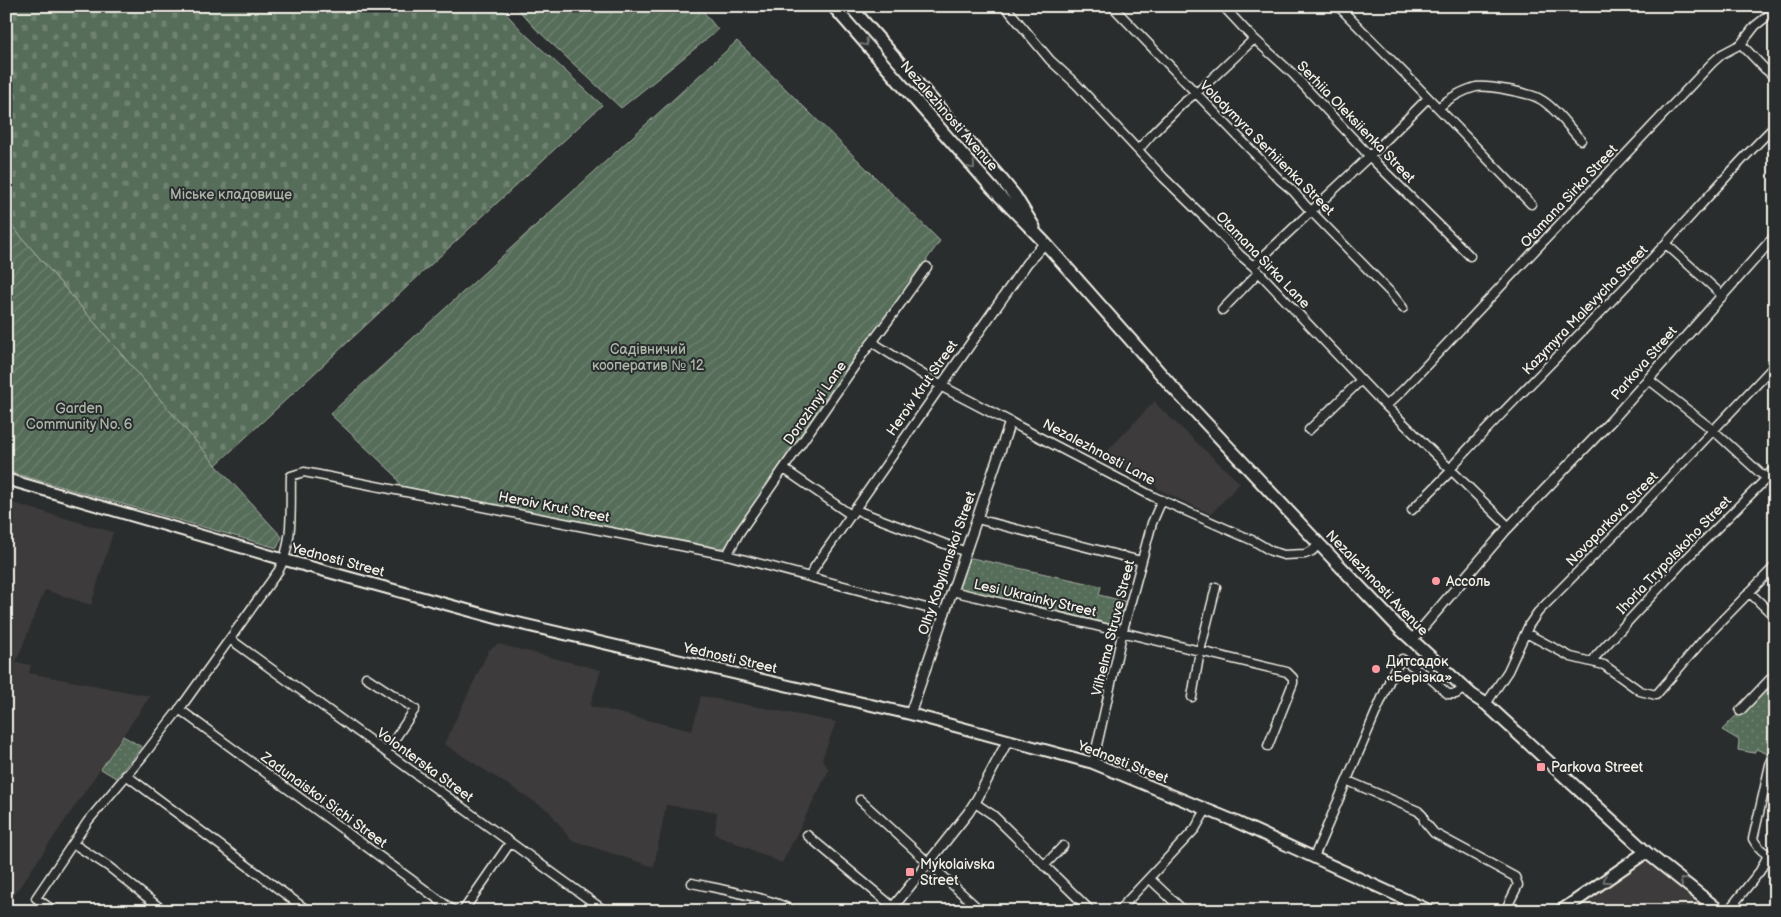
<svg xmlns="http://www.w3.org/2000/svg" width="1781" height="917" font-family="'Balsamiq Sans',sans-serif">
<style>
.built{fill:#3e3a3a}
.grass{fill:url(#grass-dots);stroke:#a5afa1}
.cemetery{fill:url(#cemetery-stones);stroke:#a5afa1}
.garden{fill:url(#garden-furrows);stroke:#a5afa1}
.lines{fill:none;stroke-linecap:round;stroke-linejoin:round}
.minor-casing{stroke:#f4f1e8;stroke-width:11}
.tertiary-casing{stroke:#f4f1e8;stroke-width:12}
.secondary-casing{stroke:#f4f1e8;stroke-width:14}
.primary-casing{stroke:#f4f1e8;stroke-width:15}
.minor{stroke:#2a2d2e;stroke-width:8}
.tertiary{stroke:#2a2d2e;stroke-width:9}
.secondary{stroke:#2a2d2e;stroke-width:10}
.primary{stroke:#2a2d2e;stroke-width:11}
.oneway{stroke:#71726f}
.poi-dot{fill:#ff9aa2;stroke:#2a2d2e;stroke-width:2}
.labels{text-anchor:middle;dominant-baseline:central;stroke-width:4;stroke-linejoin:round;paint-order:stroke}
.street-label{font-size:14px;fill:#f4f1e8;stroke:#2a2d2e}
.park-label{font-size:14px;fill:#adb6a8;stroke:#2a2d2e}
.poi-label{font-size:14px;fill:#f4f1e8;stroke:#2a2d2e;text-anchor:start}
</style>
<defs>
<pattern id="grass-dots" width="8" height="8" patternUnits="userSpaceOnUse" patternTransform="scale(1.25)"><rect width="8" height="8" fill="#566d5a"/><path d="M2 2h.1M6 6h.1" fill="none" stroke="#6f8272" stroke-width="1.8" stroke-linecap="round"/></pattern>
<pattern id="cemetery-stones" width="16" height="16" patternUnits="userSpaceOnUse" patternTransform="scale(1.25)"><rect width="16" height="16" fill="#566d5a"/><path d="M2 7V4a2 2 0 0 1 4 0v3zM10 15v-3a2 2 0 0 1 4 0v3z" fill="#6f8272"/></pattern>
<pattern id="garden-furrows" width="10" height="10" patternUnits="userSpaceOnUse" patternTransform="scale(1.25)"><rect width="10" height="10" fill="#566d5a"/><path d="M-1 1l2-2M0 10L10 0M9 11l2-2" fill="none" stroke="#6f8272"/></pattern>
</defs>
<rect width="100%" height="100%" fill="#2a2d2e"/>
<filter id="ink" filterUnits="userSpaceOnUse"><feTurbulence type="fractalNoise" baseFrequency=".02" numOctaves="2"/><feDisplacementMap in="SourceGraphic" scale="10" xChannelSelector="R" yChannelSelector="G"/><feConvolveMatrix kernelMatrix="1 2 1 2 8 2 1 2 1" color-interpolation-filters="sRGB"/></filter>
<g filter="url(#ink)">
<path class="built" d="M1155 401 1157 405 1240 483 1211 514 1160 490 1154 484 1104 459 1109 449Z
M6 501 113 532 91 605 45 590 16 662 31 665 29 673 150 696 6 907Z
M498 644 601 670 590 706 692 731 701 696 836 722 822 759 829 770 782 863 715 834 717 812 666 805 654 867 571 840 549 811 444 744 489 650Z
M1647 861H1651L1715 911H1570L1642 862Z"/>
<path class="grass" d="M967 557 1101 586 1099 595 1128 602 1122 621 1115 627 958 592 956 588Z
M1775 676V757L1756 749 1754 753 1738 750 1739 740 1722 730Z
M123 736 142 747 116 778 101 769Z"/>
<path class="cemetery" d="M6 6H499L523 32 602 105 216 465 6 219Z"/>
<path class="garden" d="M515 6H699L718 30 621 108 536 29Z
M737 41 940 241 927 259 926 265 737 532 725 547 719 548 401 486 394 474 330 414Z
M6 219 216 465 282 537 277 548 6 471Z"/>
<g class="lines">
<defs>
<path id="minor" d="M1005 6 1050 60 1077 85 1164 178 1211 224 1240 255 1253 266 1380 400 1509 527
M1112 6 1280 180 1293 191 1306 206 1392 294 1403 308
M1223 6 1250 35 1293 74 1375 162 1470 256
M1338 6 1416 85 1531 204
M1741 44 1765 69 1775 77
M1439 108C1447 99 1464 90 1476 87 1487 85 1530 93 1540 99 1556 108 1568 127 1581 140
M1138 150 1152 134 1182 104 1202 88 1254 39
M1666 244 1723 296
M1253 266 1376 150 1428 98
M1222 310 1258 273
M1648 379 1713 430 1760 473 1775 484
M1386 406 1404 389 1712 63 1722 54 1741 44 1755 26 1775 10
M1010 422 1154 497 1254 541 1271 551 1284 555 1305 554 1312 551 1319 544
M1309 430 1361 380
M784 469 851 515
M855 508 861 512 966 552
M1412 510 1448 474 1455 463C1515 398 1579 336 1640 271 1686 223 1728 172 1775 126
M977 519 1141 561
M727 555 739 533 865 351C887 324 906 295 927 267
M810 577 814 568 941 386 878 346 874 342
M952 591 1287 672 1293 678V683L1268 746
M1749 592 1775 617
M1526 633 1571 657 1604 665 1640 691 1656 695 1704 639 1775 566
M230 639 605 911
M1593 661 1596 656 1683 562 1762 483 1775 467
M366 677 415 709 386 752
M1192 697 1200 651 1216 587
M1486 704 1508 671 1529 625 1538 612 1622 527 1775 365
M179 709 454 911
M1740 711 1775 674
M1772 756 1753 839C1759 849 1764 854 1775 857
M1093 763 1123 630 1152 523 1162 500
M126 775 308 911
M1348 781 1418 811 1423 816 1424 821 1434 833 1515 877 1518 885 1505 911
M860 800 981 911
M975 803 993 815 1091 911
M807 835 898 911
M74 844 109 867 164 911
M1314 857 1394 670 1402 659 1429 677 1448 694H1456L1464 688
M1044 866 1063 846
M1149 878 1184 911
M692 883C713 888 778 899 792 911
M54 911 36 898 88 821 143 756 184 703 279 570C294 542 290 507 291 476L304 472 727 555 945 613
M463 911 510 843
M1118 911 1195 829 1206 810
M1728 911 1760 871 1768 855"/>
<path id="tertiary" d="M1412 640 1505 531 1612 420 1775 236
M910 714 1010 422 941 386 1027 263 1045 243
M890 911 968 813 977 799 1008 740"/>
<path id="secondary" d="M6 479 285 560 500 619 910 714 1093 763 1232 820 1431 911"/>
<path id="primary" d="M833 6 992 188 1045 243 1175 390 1319 544 1400 629 1472 695 1486 704 1646 852 1720 911
M850 6 1002 180 1015 196 1034 227
M1561 911 1646 852"/>
</defs>
<use href="#minor" class="minor-casing"/>
<use href="#tertiary" class="tertiary-casing"/>
<use href="#secondary" class="secondary-casing"/>
<use href="#primary" class="primary-casing"/>
<use href="#minor" class="minor"/>
<use href="#tertiary" class="tertiary"/>
<use href="#secondary" class="secondary"/>
<use href="#primary" class="primary"/>
</g>
<defs><path id="oneway-chevron" d="M-2-3.5L2.5 0L-2 3.5" fill="none" stroke-width="1.6" stroke-linecap="round" stroke-linejoin="round" transform="scale(1.25)"/></defs>
<g class="oneway">
<use href="#oneway-chevron" transform="translate(865 43) rotate(49)"/>
<use href="#oneway-chevron" transform="translate(972 166) rotate(49)"/>
<use href="#oneway-chevron" transform="translate(1606 880) rotate(145)"/>
<use href="#oneway-chevron" transform="translate(1683 881) rotate(-141)"/>
</g>
</g>
<g class="poi-dot">
<circle cx="1436" cy="581" r="5"/>
<circle cx="1376" cy="669" r="5"/>
<rect x="1536" y="762" width="10" height="10" rx="2.5"/>
<rect x="905" y="867" width="10" height="10" rx="2.5"/>
</g>
<g class="labels">
<g class="street-label">
<text transform="translate(949 116) rotate(49)">Nezalezhnosti Avenue</text>
<text transform="translate(1356 122) rotate(46)">Serhiia Oleksiienka Street</text>
<text transform="translate(1267 148) rotate(45)">Volodymyra Serhiienka Street</text>
<text transform="translate(1569 196) rotate(-47)">Otamana Sirka Street</text>
<text transform="translate(1263 260) rotate(46)">Otamana Sirka Lane</text>
<text transform="translate(1585 310) rotate(-46)">Kazymyra Malevycha Street</text>
<text transform="translate(1644 363) rotate(-49)">Parkova Street</text>
<text transform="translate(922 388) rotate(-55)">Heroiv Krut Street</text>
<text transform="translate(815 403) rotate(-55)">Dorozhnyi Lane</text>
<text transform="translate(1099 452) rotate(28)">Nezalezhnosti Lane</text>
<text transform="translate(554 507) rotate(11)">Heroiv Krut Street</text>
<text transform="translate(1612 519) rotate(-46)">Novoparkova Street</text>
<text transform="translate(1674 555) rotate(-46)">Ihoria Trypolskoho Street</text>
<text transform="translate(338 560) rotate(15)">Yednosti Street</text>
<text transform="translate(947 563) rotate(-71)">Olhy Kobylianskoi Street</text>
<text transform="translate(1377 583) rotate(46)">Nezalezhnosti Avenue</text>
<text transform="translate(1035 598) rotate(13)">Lesi Ukrainky Street</text>
<text transform="translate(1113 628) rotate(-76)">Vilhelma Struve Street</text>
<text transform="translate(730 658) rotate(13)">Yednosti Street</text>
<text transform="translate(1123 762) rotate(21)">Yednosti Street</text>
<text transform="translate(425 765) rotate(36)">Volonterska Street</text>
<text transform="translate(324 800) rotate(36)">Zadunaiskoi Sichi Street</text>
</g>
<g class="park-label">
<text x="231" y="194">Міське кладовище</text>
<text x="648" y="349">Садівничий<tspan x="648" dy="16">кооператив № 12</tspan></text>
<text x="79" y="408">Garden<tspan x="79" dy="16">Community No. 6</tspan></text>
</g>
<g class="poi-label">
<text x="1446" y="581">Ассоль</text>
<text x="1386" y="661">Дитсадок<tspan x="1386" dy="16">«Берізка»</tspan></text>
<text x="1551" y="767">Parkova Street</text>
<text x="920" y="864">Mykolaivska<tspan x="920" dy="16">Street</tspan></text>
</g>
</g>
<rect width="1781" height="917" fill="none" stroke="#2a2d2e" stroke-width="25"/>
<rect x="12" y="12" width="1756" height="892" fill="none" stroke="#f4f1e8" stroke-width="2" filter="url(#ink)"/>
</svg>
